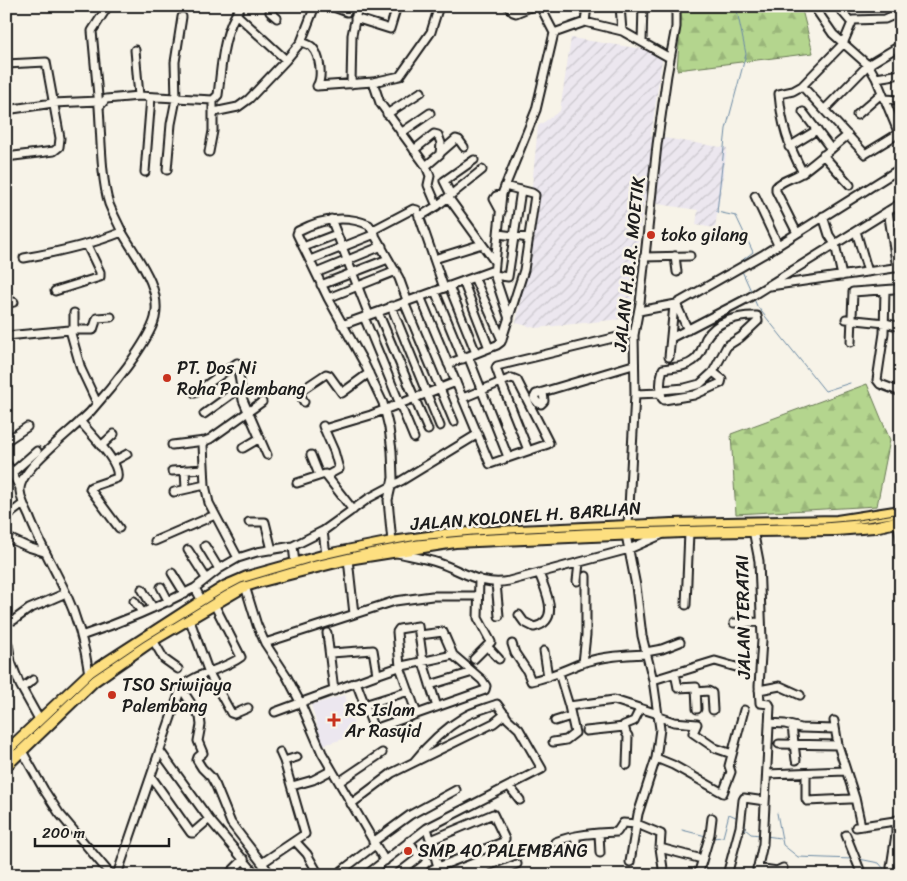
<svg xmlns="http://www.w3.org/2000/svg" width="907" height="881" font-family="Sriracha,sans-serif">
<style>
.built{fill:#ece7ef}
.industrial{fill:url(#industrial-furrows)}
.forest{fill:url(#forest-firs);stroke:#687855}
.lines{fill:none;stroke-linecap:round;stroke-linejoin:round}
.stream{stroke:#6c8aa4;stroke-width:1}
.minor-casing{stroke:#1c1c1c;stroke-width:11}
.highway-casing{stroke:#1c1c1c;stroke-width:14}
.minor{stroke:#f7f3e8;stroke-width:7}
.highway{stroke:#fddf80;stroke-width:10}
.tram{stroke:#1c1c1c;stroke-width:1}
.poi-dot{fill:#c8321e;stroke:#f7f3e8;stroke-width:2}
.labels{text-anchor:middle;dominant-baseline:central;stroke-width:5;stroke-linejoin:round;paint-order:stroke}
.poi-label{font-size:18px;fill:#1c1c1c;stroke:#f7f3e8;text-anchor:start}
.street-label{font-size:18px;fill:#1c1c1c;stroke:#f7f3e8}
</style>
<defs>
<pattern id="industrial-furrows" width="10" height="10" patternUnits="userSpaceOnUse" patternTransform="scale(1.25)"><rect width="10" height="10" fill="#ece7ef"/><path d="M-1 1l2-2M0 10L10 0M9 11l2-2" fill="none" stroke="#cac6cc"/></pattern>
<pattern id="forest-firs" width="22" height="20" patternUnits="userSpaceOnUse" patternTransform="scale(1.25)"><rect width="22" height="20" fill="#b4d58e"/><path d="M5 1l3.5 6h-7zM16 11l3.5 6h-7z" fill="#9ab67a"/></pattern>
</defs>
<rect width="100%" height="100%" fill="#f7f3e8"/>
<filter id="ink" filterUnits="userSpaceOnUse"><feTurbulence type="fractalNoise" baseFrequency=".02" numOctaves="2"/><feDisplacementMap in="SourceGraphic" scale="10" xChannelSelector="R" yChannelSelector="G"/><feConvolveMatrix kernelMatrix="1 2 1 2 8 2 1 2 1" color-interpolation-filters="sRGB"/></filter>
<g filter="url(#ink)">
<path class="built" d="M345 695 357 735 323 745 311 705Z"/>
<path class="industrial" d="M571 38 663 52 651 136 727 148 715 228 696 225 698 210 644 202 633 278 630 318 536 328 516 323 535 228 532 186 538 126 560 111Z"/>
<path class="forest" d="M680 6H801L813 53 677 70 681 15Z
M867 384 890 440 877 506 736 514 731 434Z"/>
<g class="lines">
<path class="stream" d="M736 6 746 54 726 129 717 212 736 216 753 252 739 263 740 265
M742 271 752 293
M754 299 757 306 825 391 850 383
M777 813 783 845 798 857 852 859
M744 821H745V829L751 834 760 835
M682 830 706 836
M766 836 780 838
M712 838 723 837 729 814 738 818
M859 859 879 863 889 875"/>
<defs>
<path id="minor" d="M273 6 270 12 277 18
M331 6 347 12
M508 6 513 12 516 13 533 6
M540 6 554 33
M620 6 622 31
M893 6 895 15
M838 7 851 22
M815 8 833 34 869 66 876 78 901 139
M236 14 286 60
M355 18 390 29 397 6
M585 22 587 6
M554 33 585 22 622 31 670 58
M301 42C304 43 309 44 312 47 320 55 323 77 317 86
M642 42 643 6
M135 50 139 96
M6 64 46 62 60 138 59 147 54 151 6 157
M876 78 901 74
M373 82 380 103 426 166 430 176 428 185 437 206
M351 84 352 35 358 6
M317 86 373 82 400 76 431 32 439 6
M802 86 865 154 901 132
M884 99 901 100
M99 107 92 31 108 6
M825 109 868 65 901 45
M6 110 53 103 99 101
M214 112 238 107 249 99 286 60 301 42 315 6
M803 112 831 149
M387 114 421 92
M857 115 882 93
M401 133 430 113
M789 147 817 130
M414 150 434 134 438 135 441 143 440 154 426 166
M209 152 213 131V100
M440 153 456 139 459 140 464 147
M823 155 850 185
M167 170 171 124 176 99 175 62 182 17
M145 172 151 97
M803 173C788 144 782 127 779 94L793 91 802 86 843 44 853 20 885 19 901 12
M451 195 444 181 474 160
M755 196 778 245
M448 197 495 262
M888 211 897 268
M501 212 494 199 496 196 502 194
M823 216 829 235 835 244 842 276
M419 217 437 206 482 170
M331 219 369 315
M373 230 413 209 417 210 444 288
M856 231 868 272
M797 233 776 191V187C783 179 796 178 804 171 819 160 833 147 848 135
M498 234 529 238
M303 247 337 234
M675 256 677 272
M644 257 690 256
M24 258C58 252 90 245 122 232
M434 259 482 244
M310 260 375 234
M316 273 382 246
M494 275 508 277 521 190
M474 277 502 340
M463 281 489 348
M321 285 388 259
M449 286 476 353
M770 286 901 267
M885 290 884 333 877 380 880 384 901 392
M55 291 100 277V272L87 245
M435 291 463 359
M420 296 490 464 548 444 549 443 517 380 512 378 501 382 528 450
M328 298 396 271
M404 302 454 422
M6 304 14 302
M676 304 688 330
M391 306 440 426
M639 311 676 304 764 254 901 168
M378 312 428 430
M74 313V330
M364 317 414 438
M509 319 494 274 502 194 536 110 554 33
M846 319 885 323 901 327
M342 325 494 270
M70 330 81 369 97 403
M6 336 70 330H93L97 318 111 317
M671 338 750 297 901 203
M851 342 853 292 894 289
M468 356 508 457
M669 357 674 305
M448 364 497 345 501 342 524 270 535 195 532 193 505 186
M661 390 685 388 700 384 713 372 727 346 741 337 758 321 757 316C739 315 716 321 706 338 702 347 701 356 693 361 684 368 673 367 663 369 660 378 660 389 662 398L664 400 694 395 721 383 722 379 713 372
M543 392 544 401 541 404 538 403 534 398 536 394 633 365
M195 393 237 363 243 400 267 455
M635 394 661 393
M463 398 501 382 496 368 497 366 634 333
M304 402 299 392 326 374 329 375 342 393 369 373
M204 414 240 388
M80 421C90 434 121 462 117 478L91 487 90 489 119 528
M323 426 334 451 339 469 328 475
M324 429 371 415 456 382
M6 441 27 427
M172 445 205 441
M101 446 114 434
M243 448 260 438
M311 455 319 475
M114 461 127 454
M6 462 20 488
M185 470 186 489
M172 471 204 469
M13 472 37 451
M297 483 325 474 353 510
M174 492 205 485
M6 517 23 504
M249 522H265L272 550
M898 522 901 545
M628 526 635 394 634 335 640 303 657 145 667 75 676 27V6
M753 530 759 561 762 640 759 686 760 703 769 704 770 706 763 844 756 875
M626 535 636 586 642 636 653 680 660 729 656 758 638 814 630 862
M6 537 28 547 44 552
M155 541 215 515
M392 542 388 500 393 478 392 451 389 428 383 403 363 361 328 298 297 234 298 231C321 219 345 214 369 225L399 278 407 300
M205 546 219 569
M293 546 323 531
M188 550 206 578
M397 553C410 556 425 558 439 563 463 571 482 587 509 581L629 549 661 535
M326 555 323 531 369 498 401 481 478 434
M238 558 257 552 293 546 295 563
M348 559 354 614
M172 573 185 594
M577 581 579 563
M496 583 499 616
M245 586 257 625 265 643 286 675 300 702 322 753 385 861
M161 587 169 602
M142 589 153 608
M134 601 142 612
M202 601 195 588 219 569 238 558 209 503 205 485 203 445 205 441 210 439 262 402
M686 605 689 532
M519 615 524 622 534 627C562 621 545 590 539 573
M189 618 209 673 231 713 234 714 248 708
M14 620 29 609 66 593
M734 623 760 622
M327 633 334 691
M81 636C120 623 158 607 195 588
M153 640 164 659 178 669
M265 643 395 601 432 596H478
M8 644 11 662
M512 644 515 653 527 671 531 681C551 677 564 670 582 663 603 656 625 655 647 654
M487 646 499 659
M544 651 548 677
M646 652 662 649 680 642
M331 653 373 650 377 674
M474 659 491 642 478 618 479 579
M6 662H11L20 685 40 721
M583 663 586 635V576
M675 673 678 688 696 687 697 709
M89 674C85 646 77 617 65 591 53 566 39 542 29 516 25 508 21 500 20 491 18 469 75 429 91 411 109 391 148 344 155 318 162 287 136 257 122 232 118 223 113 214 109 204 101 179 101 134 99 107L106 99 139 96 213 100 218 95C222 64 222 33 241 6
M653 680 715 661 736 667
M356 682 374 729 485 690 486 686 482 680 453 655 443 632 420 635
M430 685 473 672
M22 688 33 680
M181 688 200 717 201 725 198 741 203 753 198 757 197 760 202 768 211 777 216 786 231 823 271 875
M759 690 780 686 800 695
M696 692 708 691 712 693 713 710
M364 705 409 691
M569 706 614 700 658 714
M275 712 376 675 402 666 453 655
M417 714 400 667 397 632 399 629 418 626 423 662 437 707
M659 717 674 722 697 724 693 733 715 748 732 754
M555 721 571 716
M769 723 785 724 801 728 835 729
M792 726 796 760
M586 731 624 727
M553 742 566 740 575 733 569 706 559 673
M779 744 838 745
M22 751 44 790 59 813 111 875
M160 751 209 819 253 871
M656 758 673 765 723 793 731 772 729 766 744 710
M284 761 297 757
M627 765 628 736 626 733 624 725 634 721 640 709
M806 773V799L807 801 850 799 855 798 838 745 834 721
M767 774 845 771
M152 778 191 833H193L209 819
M339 782 382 753
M292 786 313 780 332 770
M509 786 520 800
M855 798 861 826
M351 804 392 773 494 723 505 714
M856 827 901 820
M427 828 438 867
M599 833 600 853
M846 835 862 875
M431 840 493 814 505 839 503 842 433 869 431 871 432 875
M295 841 307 854 319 875
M373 842 410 815 456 790
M555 842C575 834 595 833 617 832L623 823 637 824 661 834 660 848 664 875
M660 848 702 859
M576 850V837
M262 863 305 834 284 761 280 752
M891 867 896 834V820
M757 868 777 871 783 868
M340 872 375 845
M117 875 181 688C194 673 224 670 241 657L214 604
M228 875 244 859
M366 875 427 828 542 769 519 729 508 719 497 704C487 708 473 711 464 717 444 729 428 744 414 762
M396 875 418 858V854L409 841
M490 875 517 864
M698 875 710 834 712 818
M727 875 740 827 743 800 744 798 765 801"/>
<path id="highway" d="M6 752 89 674 202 601 226 586 247 577 326 555 392 542 451 534 672 524 837 521 901 511
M9 763 94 681 153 640 245 586 258 582 348 559 455 542 682 532 836 530 874 527 901 521"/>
</defs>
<use href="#minor" class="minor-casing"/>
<use href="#highway" class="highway-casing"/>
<use href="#minor" class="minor"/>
<use href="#highway" class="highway"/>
<path class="tram" d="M15 750 93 676 143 642 224 592 241 583 315 561 363 550 417 540 473 535 585 529 824 523 858 520 901 513"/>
</g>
</g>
<g class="poi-dot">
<circle cx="651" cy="235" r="5"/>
<circle cx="167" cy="378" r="5"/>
<circle cx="112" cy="695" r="5"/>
<path d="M331.5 712.5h5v5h5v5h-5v5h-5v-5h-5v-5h5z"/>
<circle cx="408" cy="851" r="5"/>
</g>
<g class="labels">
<g class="poi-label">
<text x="661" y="235">toko gilang</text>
<text x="177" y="368">PT. Dos Ni<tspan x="177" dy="21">Roha Palembang</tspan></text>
<text x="122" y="685">TSO Sriwijaya<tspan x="122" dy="21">Palembang</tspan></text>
<text x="345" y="710">RS Islam<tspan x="345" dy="21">Ar Rasyid</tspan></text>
<text x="418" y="851">SMP 40 PALEMBANG</text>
</g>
<g class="street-label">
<text transform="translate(629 264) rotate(-84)">JALAN H.B.R. MOETIK</text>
<text transform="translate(526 516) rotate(-4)">JALAN KOLONEL H. BARLIAN</text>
<text transform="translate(743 617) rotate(-91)">JALAN TERATAI</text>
</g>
</g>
<rect width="907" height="881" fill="none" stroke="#f7f3e8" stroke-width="25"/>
<rect x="12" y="12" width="882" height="856" fill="none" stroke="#1c1c1c" stroke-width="2" filter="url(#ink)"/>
<path d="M35 838v8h134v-8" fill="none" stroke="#1c1c1c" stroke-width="2.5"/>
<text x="42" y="838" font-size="15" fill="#1c1c1c" stroke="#f7f3e8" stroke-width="4" paint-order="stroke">200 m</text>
</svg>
